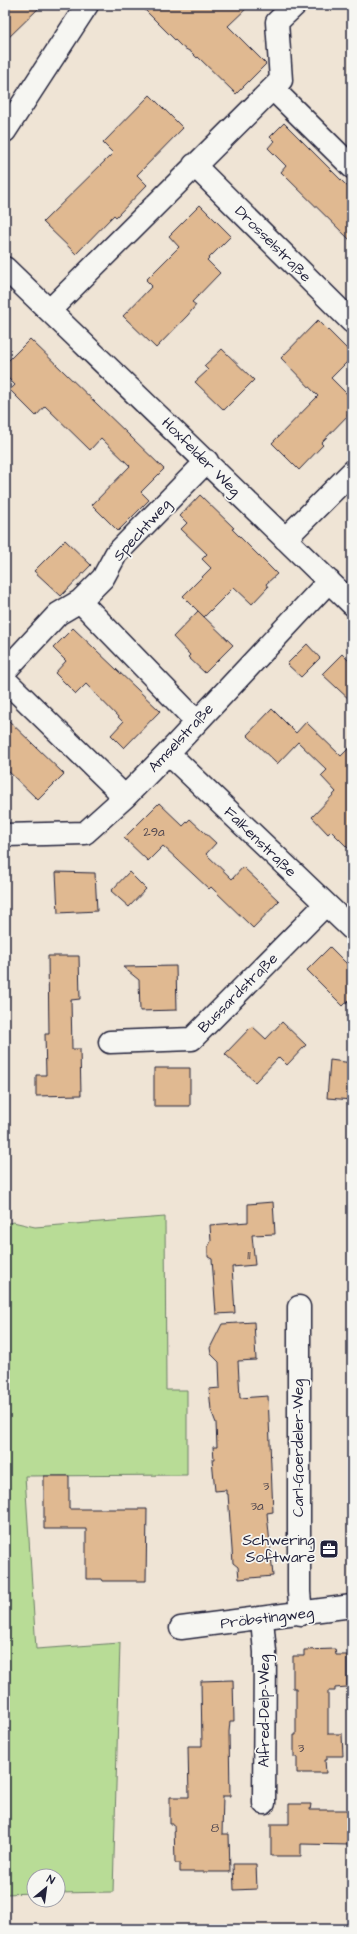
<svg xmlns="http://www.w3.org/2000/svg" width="357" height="1934" font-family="'Architects Daughter',sans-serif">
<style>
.green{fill:#b8dc96;stroke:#6d7f68}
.building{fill:#e0b991;stroke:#22223b}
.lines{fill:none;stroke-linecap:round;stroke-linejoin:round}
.minor-casing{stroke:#22223b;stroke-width:25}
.minor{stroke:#f6f6f2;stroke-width:22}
.labels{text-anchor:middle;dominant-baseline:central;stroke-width:3.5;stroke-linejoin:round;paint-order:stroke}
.number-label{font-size:13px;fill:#524850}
.street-label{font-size:15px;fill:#22223b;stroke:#f6f6f2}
.poi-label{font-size:15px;fill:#22223b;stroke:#f6f6f2;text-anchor:end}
</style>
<rect width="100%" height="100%" fill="#efe4d5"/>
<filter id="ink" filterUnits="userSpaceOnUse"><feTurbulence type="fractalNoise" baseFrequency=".025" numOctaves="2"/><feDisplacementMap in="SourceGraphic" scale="8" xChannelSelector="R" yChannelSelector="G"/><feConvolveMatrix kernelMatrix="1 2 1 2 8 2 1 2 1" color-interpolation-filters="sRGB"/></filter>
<g filter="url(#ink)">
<path class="green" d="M165 1217 166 1390H187V1475L25 1476 36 1649 120 1643 113 1892 58 1893V1876H34V1893L5 1894V1224L13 1222 35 1227Z"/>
<path class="building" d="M5 5H42L5 41Z
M140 5H250L228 26 266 64 236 94 198 57 197 58 191 52 182 47Z
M150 95 183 128 137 175 147 185 116 217 114 215 76 254 43 222 113 153 103 143Z
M284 123 352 191V242L281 172 286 166 268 148 274 141 270 137Z
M200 205 231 236 207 260 220 273 192 302 196 305 188 315 156 348 123 316 152 286 146 280 179 247 169 236Z
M318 320 352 354V357L331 378 352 399V411L321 443 323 445 299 470 272 443 318 396 281 358Z
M30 339 164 469 141 492 149 500 118 531 92 505 130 466 101 438 90 450 45 406 36 416 10 390 15 385 5 375V364Z
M222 349 254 380 224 410 195 382 208 370 204 366Z
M200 495 234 528 232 529 277 574 266 584 268 587 252 604 234 587 204 617 183 596 211 568 202 559 207 554 181 529 187 523 180 516Z
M65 540 91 565 61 596 34 571Z
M198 611 233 645 205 673 188 657 190 655 173 637Z
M73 628 160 711 124 748 111 735 123 722 86 684 76 694 55 673 66 661 53 648Z
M307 644 320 658 301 677 287 664Z
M342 654 352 664V702L322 674Z
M272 709 296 733 306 722 341 756 352 745V852L331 831 328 834 312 817 336 792 321 776 327 770 298 742 277 764 247 735Z
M5 717 64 774 38 800 5 768Z
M159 803 183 826 190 819 216 843 206 854 232 879 243 867 279 901 253 928 211 887 209 889 163 846 148 861 124 838Z
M56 872 95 873 97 911 58 913Z
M129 872 146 889 129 907 111 891Z
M330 947 352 969V997L343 1006 307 970Z
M48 956H79L80 999 71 1000 72 1049H80L81 1095 36 1096V1075H46L45 1034H49Z
M176 966 177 1010 140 1011 139 980 123 967Z
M282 1022 306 1045 287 1065 279 1057 255 1082 225 1054 252 1026 266 1039Z
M330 1060 352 1063V1100L327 1098Z
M154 1068H190V1106H154Z
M273 1202 275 1234 252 1235 255 1265 232 1267 235 1313 216 1314 212 1259 208 1257V1247L211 1241 210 1225 248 1222V1204Z
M254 1322 256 1360 238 1361 240 1398 268 1396 273 1512 267 1513 273 1576 239 1579 238 1567 233 1563 228 1494H226V1490L215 1491 212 1459H214L213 1447H217L216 1423 211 1410 209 1389 220 1388 219 1362 211 1354 210 1348 222 1324Z
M44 1476H69V1509H147L146 1581H102L101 1579H86V1529H44Z
M335 1649 336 1655H347V1687L335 1688V1691H328V1734H342L343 1756H327V1760H325L326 1773H297V1757H294V1735H296V1688H293V1656H304V1650Z
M233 1680 234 1721H230L229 1732 230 1796H223L222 1834H229L230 1872H180V1863H175L174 1824H170V1797H189L188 1746H202L201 1681Z
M289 1804H311L310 1810H350V1845L301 1844V1856H271V1824H289Z
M233 1864H256L257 1889 234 1890Z"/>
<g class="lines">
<defs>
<path id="minor" d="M273 89 352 167
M5 131 87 5
M194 165 352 322
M5 268C121 380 237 491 352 604
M50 310 281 80 277 22 295 5
M285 539 352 472
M80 601 197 722
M5 671 58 614 80 601 103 578 116 554 207 461
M5 680 125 797
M168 753 352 929
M5 835 85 833 125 797 168 753 329 581
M110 1042 192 1039 325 905
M299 1307V1592L301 1614
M262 1619 265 1652 264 1803
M181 1628 352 1606"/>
</defs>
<use href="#minor" class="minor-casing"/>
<use href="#minor" class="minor"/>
</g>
</g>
<defs>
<symbol id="office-square" viewBox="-11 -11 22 22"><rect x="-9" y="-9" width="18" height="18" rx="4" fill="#22223b" stroke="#f6f6f2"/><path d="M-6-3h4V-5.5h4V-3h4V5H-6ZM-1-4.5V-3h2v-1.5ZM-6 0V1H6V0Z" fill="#fff"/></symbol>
</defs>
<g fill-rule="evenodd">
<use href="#office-square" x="318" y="1538" width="22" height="22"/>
</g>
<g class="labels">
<g class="number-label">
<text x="154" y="832">29a</text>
<text x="249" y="1255">11</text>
<text x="266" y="1486">3</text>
<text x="257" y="1506">3a</text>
<text x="301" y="1748">3</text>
<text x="215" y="1828">8</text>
</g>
<g class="street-label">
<text transform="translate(273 244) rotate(45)">Drosselstraße</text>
<text transform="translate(201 457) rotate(45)">Hoxfelder Weg</text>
<text transform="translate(142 530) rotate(-48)">Spechtweg</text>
<text transform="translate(181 738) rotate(-47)">Amselstraße</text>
<text transform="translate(260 842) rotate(44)">Falkenstraße</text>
<text transform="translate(238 993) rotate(-45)">Bussardstraße</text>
<text transform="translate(298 1448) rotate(-90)">Carl-Goerdeler-Weg</text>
<text transform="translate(267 1618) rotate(-7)">Pröbstingweg</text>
<text transform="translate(264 1711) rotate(-90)">Alfred-Delp-Weg</text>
</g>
<g class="poi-label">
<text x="315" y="1540">Schwering<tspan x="315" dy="17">Software</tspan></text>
</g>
</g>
<rect width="357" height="1934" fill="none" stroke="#f6f6f2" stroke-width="20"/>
<rect x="10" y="10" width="337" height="1914" fill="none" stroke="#22223b" stroke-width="1.5" filter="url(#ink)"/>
<g transform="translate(46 1888) rotate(29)"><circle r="19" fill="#f6f6f2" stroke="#a1a1a9"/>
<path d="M0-3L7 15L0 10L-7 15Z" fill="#22223b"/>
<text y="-6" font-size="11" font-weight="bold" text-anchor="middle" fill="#22223b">N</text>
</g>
</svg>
